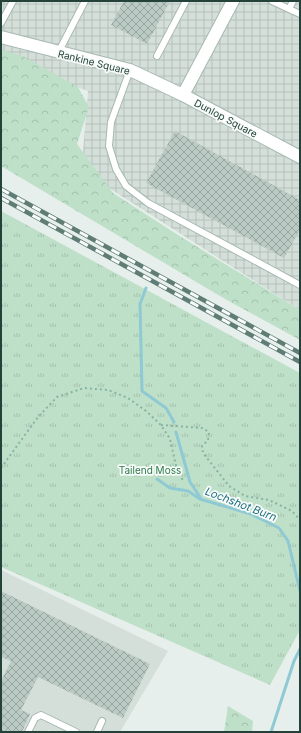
<svg xmlns="http://www.w3.org/2000/svg" width="301" height="733" font-family="Inter,sans-serif">
<style>
.built{fill:#d4dfda}
.industrial{fill:url(#industrial-grid)}
.forest{fill:url(#forest-crowns)}
.park{fill:url(#park-tufts)}
.lines{fill:none;stroke-linecap:round;stroke-linejoin:round}
.stream{stroke:#8ec9d4;stroke-width:3}
.building{fill:url(#building-cross-hatch)}
.lane-casing{stroke:#a8b8b2;stroke-width:8}
.street-casing{stroke:#a8b8b2;stroke-width:14}
.path{stroke:#86b3a5;stroke-width:2;stroke-dasharray:2 3;stroke-linecap:butt}
.lane{stroke:#fff;stroke-width:6}
.street{stroke:#fff;stroke-width:12}
.rail-casing{stroke:#5f7d75;stroke-width:4.5}
.rail{stroke:#f7fbf9;stroke-width:3;stroke-dasharray:9;stroke-linecap:butt}
.labels{text-anchor:middle;dominant-baseline:central;stroke-width:3.5;stroke-linejoin:round;paint-order:stroke}
.street-label{font-size:10px;fill:#24423a;stroke:#f7fbf9}
.park-label{font-size:10px;fill:#2d7a4b;stroke:#f7fbf9}
.water-label{font-size:11px;font-style:italic;fill:#1c6f80;stroke:#f7fbf9}
</style>
<defs>
<pattern id="industrial-grid" width="8" height="8" patternUnits="userSpaceOnUse"><rect width="8" height="8" fill="#d4dfda"/><path d="M0 4h8M4 0v8" fill="none" stroke="#b6c1bc"/></pattern>
<pattern id="forest-crowns" width="20" height="18" patternUnits="userSpaceOnUse"><rect width="20" height="18" fill="#bfe0c8"/><path d="M2 6a3 3 0 1 1 6 0M12 15a3 3 0 1 1 6 0" fill="none" stroke="#a4c1ad"/></pattern>
<pattern id="park-tufts" width="24" height="20" patternUnits="userSpaceOnUse"><rect width="24" height="20" fill="#bfe0c8"/><path d="M3 7l-1-3M5 7V3M7 7l1-3M15 17l-1-3M17 17v-4M19 17l1-3" fill="none" stroke="#a4c1ad"/></pattern>
<pattern id="building-cross-hatch" width="8" height="8" patternUnits="userSpaceOnUse"><rect width="8" height="8" fill="#bbcac4"/><path d="M0 0l8 8M0 8l8-8" fill="none" stroke="#98a6a0"/></pattern>
</defs>
<rect width="100%" height="100%" fill="#e6efeb"/>
<path class="built" d="M1 570 168 651 120 732H53L48 730 47 732H1Z"/>
<path class="industrial" d="M1 1H300V310L90 176 83 152 88 91 1 60Z"/>
<path class="forest" d="M1 50 23 56 78 87 89 107 77 144 113 193 178 235 300 310V340L225 299 1 166Z
M228 706 253 721 252 732H224Z"/>
<path class="park" d="M1 211 300 373V630L270 685 1 567Z"/>
<g class="lines">
<path class="stream" d="M146 288 140 304 142 391 166 408 174 422
M176 432 190 482 200 497
M157 479 170 488 188 491 200 499 251 514 279 528 288 541 300 591
M271 732 294 661 300 649"/>
</g>
<path class="building" d="M124 1H170L147 44 111 25Z
M175 131 300 200V230L284 258 146 183Z
M1 591 150 664 123 718 38 677 21 710 30 714 22 732H1V681L11 661 1 657Z"/>
<g class="lines">
<defs>
<path id="lane" d="M272 1 300 14
M289 9 293 1
M1 23 13 1
M58 53 85 1
M157 56 186 1
M130 70 111 122 109 146 116 169 126 186 148 203 300 285
M28 732 35 718 41 715 76 732
M97 732 102 721"/>
<path id="street" d="M1 37 130 70 183 95 300 157
M183 95 233 1"/>
</defs>
<use href="#lane" class="lane-casing"/>
<use href="#street" class="street-casing"/>
<path class="path" d="M161 425 202 428 209 432 208 440 202 446 203 453 229 486 245 496 269 500 292 511 300 520
M1 468 38 417 57 397 84 388 108 390 128 398 146 411 161 425 170 439 177 470 184 482"/>
<use href="#lane" class="lane"/>
<use href="#street" class="street"/>
<defs>
<path id="rail" d="M1 189 300 353
M1 198 300 362"/>
</defs>
<use href="#rail" class="rail-casing"/>
<use href="#rail" class="rail"/>
</g>
<g class="labels">
<g class="street-label">
<text transform="translate(94 62) rotate(14)">Rankine Square</text>
<text transform="translate(226 118) rotate(28)">Dunlop Square</text>
</g>
<g class="park-label">
<text x="150" y="470">Tailend Moss</text>
</g>
<g class="water-label">
<text transform="translate(241 504) rotate(21)">Lochshot Burn</text>
</g>
</g>
<rect width="301" height="733" fill="none" stroke="#24423a" stroke-width="4"/>
</svg>
